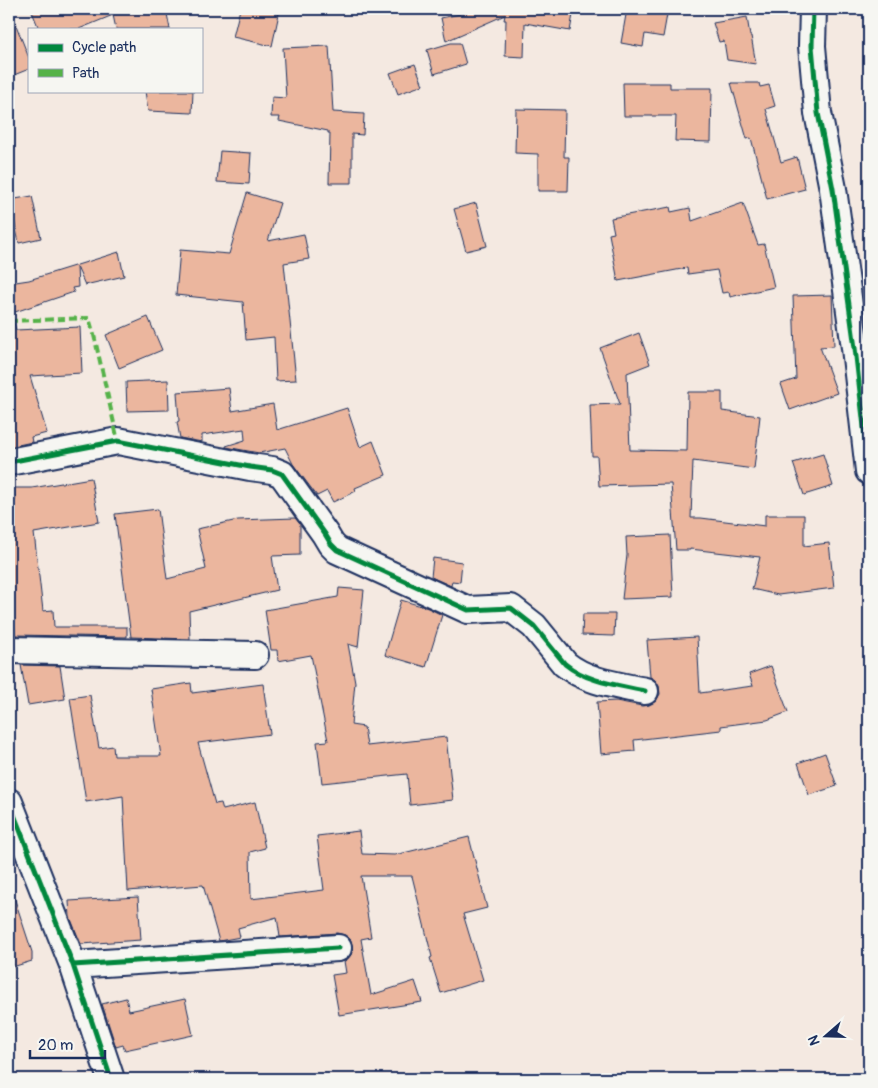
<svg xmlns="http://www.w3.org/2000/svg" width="878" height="1088" font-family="Pangolin,sans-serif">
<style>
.building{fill:#ebb69e;stroke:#1b2f5e}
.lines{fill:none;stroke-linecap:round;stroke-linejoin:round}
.street-casing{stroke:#1b2f5e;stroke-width:30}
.street{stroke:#f6f6f2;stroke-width:26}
.quiet{stroke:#55b248;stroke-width:4;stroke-dasharray:8 4;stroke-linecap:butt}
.cycleway-casing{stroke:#f6f6f2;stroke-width:8}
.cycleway{stroke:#00873e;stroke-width:5}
</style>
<rect width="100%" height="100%" fill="#f4e9e1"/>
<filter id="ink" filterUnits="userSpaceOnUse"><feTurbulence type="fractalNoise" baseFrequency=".02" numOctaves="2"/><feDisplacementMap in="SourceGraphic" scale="10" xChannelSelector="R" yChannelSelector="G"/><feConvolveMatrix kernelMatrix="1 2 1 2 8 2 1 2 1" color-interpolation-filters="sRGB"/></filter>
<g filter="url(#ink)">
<path class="building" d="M31 9H166L170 29H116L113 15 79 29H39Z
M240 9H280L272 46 233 37Z
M458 9H574L570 31 525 23 524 57 505 56 506 20H504L505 15 446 41 441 18 460 14Z
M627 9H668L663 37 645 34 643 47 621 43Z
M10 10 29 58V69L9 77Z
M747 17 750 36H751L756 64 727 60 724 41 719 42 713 23Z
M451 43H460L466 64 434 74 427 50Z
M329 46 333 112 364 114 363 135 352 134V183H329L330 133H328V131L279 121 280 117H271L272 97 286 98 283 48Z
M415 64 423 85 398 94 390 73Z
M623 83H670V88H712L711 142 675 141 676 116H624Z
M731 83H759L760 87 769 85 775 106 766 109 781 162 797 157 805 189 767 199 751 138 747 139Z
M145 91H193L192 113 148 111Z
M516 109 565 110 564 157H569L568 191H538V154L515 153Z
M220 151 251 153 249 184 217 182Z
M247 193 280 203 268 241 304 234 309 259 284 263 296 380 276 381 274 337 246 340 243 302 176 295 180 250 229 254Z
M32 196 41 238 19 243 10 200Z
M476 203 487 246 466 251 454 209Z
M743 203 758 245 764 244 774 287 730 297 729 292 722 293 717 270 688 274 687 268 618 281 609 234 614 233 611 218 670 207 671 212 690 208 692 221Z
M119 252 124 276 85 285 77 267 78 287 72 288 74 292 9 314V283L29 280Z
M832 295 834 346 820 347 837 393 790 410 781 384 796 379 793 296Z
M148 317 162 350 119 368 106 335Z
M9 323H14L16 330 80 327 82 373 30 376 47 433 31 437 32 442 9 447Z
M639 333 650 364 627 373 630 450 687 451 688 392H722V411L760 416 754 469 693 461 691 518H701L765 526V515H804V546L829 543 834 588 778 595 752 589 760 557 690 549V550H676L671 484 599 486 597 456H592L590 405 620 404 600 348Z
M168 380 169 410 127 411 126 382Z
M229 388 232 411 273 404 277 430 347 408 360 447 373 441 386 475 355 488 356 491 333 502 327 491 317 496 293 464 285 448 259 453 226 447V446L245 440 244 429 202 435V442L180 438 177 422 179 421 177 392Z
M823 454 833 486 804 495 793 463Z
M91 478 99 522 34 533 43 611 53 610 54 627H127V637L15 635 14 618 9 619V501H15L14 488H32Z
M158 509 167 579 206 569 197 529 238 520 295 518 300 524V555L272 556 277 590 189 611 190 639 131 637 115 514Z
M670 535 673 597 622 599 627 555 626 537Z
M433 558 462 562 460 582 452 581 451 586 431 577Z
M339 588 364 590 358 647 348 644 355 682 351 725 364 727 367 746 446 737 453 800 410 805 407 774 322 783 317 742 328 741 311 655 278 661 277 650H271L265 610 338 597Z
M401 600 428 608 442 615 426 667 385 655Z
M583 614H615L614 636 582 635Z
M697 637 700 693 753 686 749 674 771 666 788 712 767 720 721 726V730L634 740 635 751 601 754 597 702 616 701 642 706 649 705 656 701 660 694 659 686 655 680 650 677 647 640Z
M21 665 60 666 65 699 28 705Z
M191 683 192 693 263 684 270 734 198 743 215 804 221 803 223 810 255 802 265 848 250 852 251 899 324 890 317 836 359 831 362 854 395 855 469 837 487 908 463 914 483 980 441 993 430 958 432 957 412 876H361L371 937 361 939 371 995 415 981 422 1002 339 1015 332 975 346 973 344 961 351 955 353 948 351 940 345 935 337 933 280 937 277 917 238 928 240 937 219 941 203 885 128 891 123 796 86 802 70 698 90 695 99 748 113 746 114 756H161L151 689Z
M825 753 837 786 809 795 798 763Z
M13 894 32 952V961L9 968V895Z
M138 897 141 940 81 944 70 917 69 901Z
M126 998 129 1011 185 999 193 1035 125 1050 123 1045 116 1047 102 1004Z"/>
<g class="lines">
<defs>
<path id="street" d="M813 9 812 46 818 113 833 189 855 348 869 471
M9 462 118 441 250 467 272 470 282 474 325 534 331 544 337 550 468 610 511 608 534 626 565 664C587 682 617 685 645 691
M9 650 255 655
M9 802 73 965 111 1079
M73 965 338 948"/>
</defs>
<use href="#street" class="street-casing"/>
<use href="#street" class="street"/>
<path class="quiet" d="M9 321 89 318 94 335 118 441"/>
<defs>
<path id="cycleway" d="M813 9 812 46 818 113 833 189 855 348 869 471
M9 462 118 441 250 467 272 470 282 474 325 534 331 544 337 550 468 610 511 608 534 626 565 664C587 682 617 685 645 691
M9 802 73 965 111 1079
M73 965 338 948"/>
</defs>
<use href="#cycleway" class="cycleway-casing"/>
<use href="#cycleway" class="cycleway"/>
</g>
</g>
<rect width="878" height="1088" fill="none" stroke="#f6f6f2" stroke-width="30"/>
<rect x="15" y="15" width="848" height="1058" fill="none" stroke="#1b2f5e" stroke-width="2" filter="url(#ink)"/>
<rect x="28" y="28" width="175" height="65" fill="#f6f6f2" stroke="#9ea6b7"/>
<rect x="38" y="44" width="25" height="8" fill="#00873e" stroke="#9ea6b7"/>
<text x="72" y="52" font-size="15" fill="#1b2f5e">Cycle path</text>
<rect x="38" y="69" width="25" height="8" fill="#55b248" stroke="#9ea6b7"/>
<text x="72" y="78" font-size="15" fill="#1b2f5e">Path</text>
<g transform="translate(826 1036) rotate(250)" stroke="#f6f6f2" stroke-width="4" paint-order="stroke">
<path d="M0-4L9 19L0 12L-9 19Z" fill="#1b2f5e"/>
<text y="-8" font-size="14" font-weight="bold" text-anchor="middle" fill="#1b2f5e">N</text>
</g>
<path d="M30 1050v8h75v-8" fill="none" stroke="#1b2f5e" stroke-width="2.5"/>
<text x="38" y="1050" font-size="15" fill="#1b2f5e" stroke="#f6f6f2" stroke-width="4" paint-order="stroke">20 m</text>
</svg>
